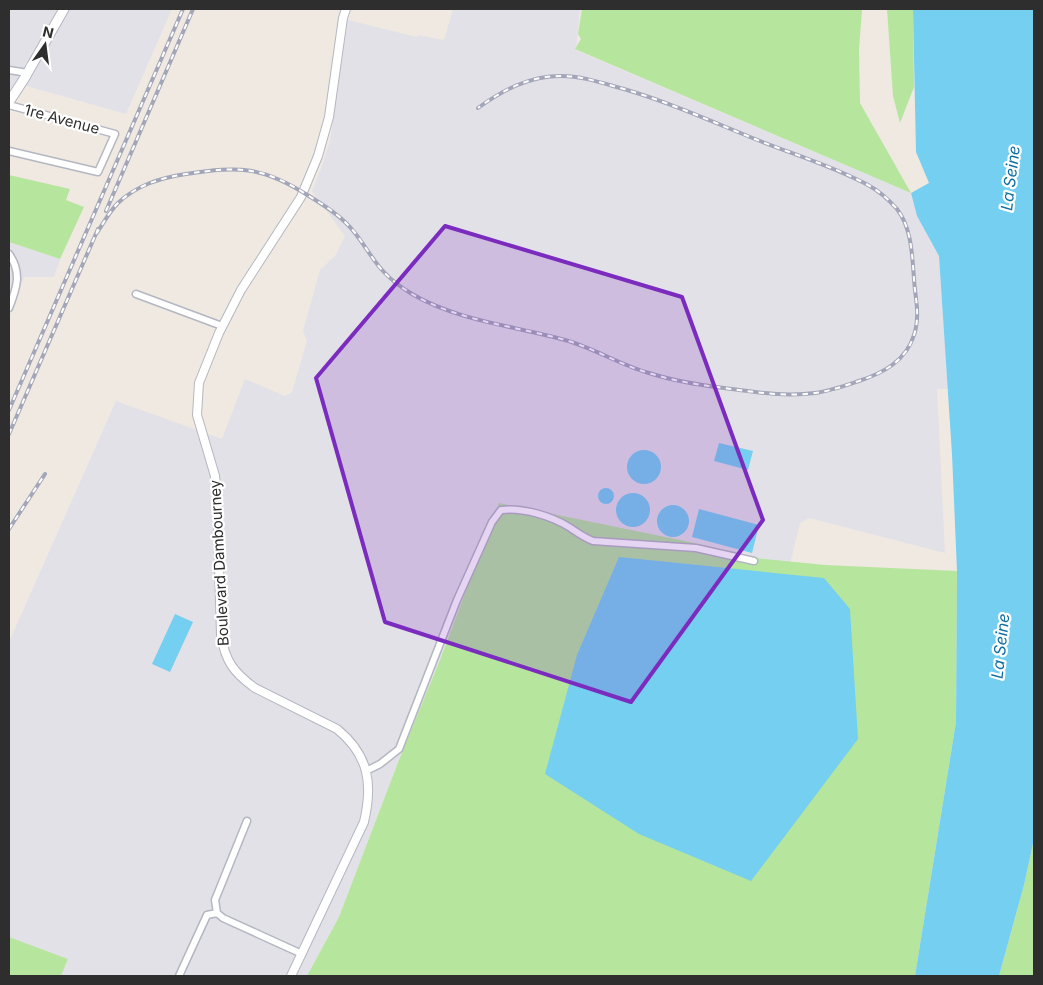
<svg xmlns="http://www.w3.org/2000/svg" width="1043" height="985" font-family="Inter,sans-serif">
<style>
.industrial{fill:#e3e1e8}
.green{fill:#b6e59e}
.water{fill:#75cff0}
.lines{fill:none;stroke-linecap:round;stroke-linejoin:round}
.minor-casing{stroke:#b4b7c1;stroke-width:9}
.tertiary-casing{stroke:#b4b7c1;stroke-width:10}
.secondary-casing{stroke:#b4b7c1;stroke-width:11}
.minor{stroke:#fff;stroke-width:6}
.tertiary{stroke:#fff;stroke-width:8}
.secondary{stroke:#fff;stroke-width:9}
.rail-casing{stroke:#a3a6b8;stroke-width:4}
.rail{stroke:#fff;stroke-width:2;stroke-dasharray:5.5;stroke-linecap:butt}
.marked{fill:#7b2cbf;fill-opacity:0.2;stroke:#7b2cbf;stroke-width:4;stroke-linejoin:round}
.labels{text-anchor:middle;dominant-baseline:central;stroke-width:4.5;stroke-linejoin:round;paint-order:stroke}
.street-label{font-size:15px;fill:#2e2e2e;stroke:#fff}
.water-label{font-size:16px;font-style:italic;fill:#0d6fa3;stroke:#fff}
</style>
<rect width="100%" height="100%" fill="#efe9e1"/>
<path class="industrial" d="M9 9H172L126 114 23 85 9 109Z
M453 9H580L576 50 911 193 917 216 939 256 948 389H937L945 553 809 518 800 523 790 564 440 660 399 760 339 917 307 976H61L68 959 9 937V642L116 401 222 439 245 379 285 396 292 392 307 341 303 331 320 270 335 256 345 236 312 191 321 169 330 141 348 20 417 37 418 35 444 40Z
M9 242 60 259 54 277H24L9 313Z"/>
<path class="green" d="M582 9H862L859 50 860 103 911 193 575 49 581 39 578 34Z
M887 9H913L914 87 900 123 893 96Z
M9 175 70 189 66 200 84 207 60 259 9 242Z
M499 503 690 542 755 558 825 565 957 571 956 722 915 976H307L339 917 399 760 440 660Z
M1034 839V976H999L1024 885Z
M9 937 68 959 61 976H9Z"/>
<path class="water" d="M913 9H1034V839L1024 885 999 976H915L956 722 957 571 952 454 939 256 917 216 911 193 929 183 916 152Z
M719 443 753 451 748 470 714 461Z
M627 467a17 17 0 1 1 34 0a17 17 0 1 1-34 0Z
M598 496a8 8 0 1 1 16 0a8 8 0 1 1-16 0Z
M616 510a17 17 0 1 1 34 0a17 17 0 1 1-34 0Z
M657 521a16 16 0 1 1 32 0a16 16 0 1 1-32 0Z
M699 509 759 525 752 553 692 537Z
M619 557 824 578 850 609 858 739 751 881 639 834 545 774 577 655Z
M175 614 193 622 170 672 152 664Z"/>
<g class="lines">
<defs>
<path id="minor" d="M9 70 28 73
M9 105 115 134 98 172 9 151
M9 254C22 272 17 288 9 308
M136 294 222 326
M366 771 380 764 399 749 457 600 492 522 501 510C522 507 551 516 569 527 578 533 583 537 593 541L696 548 754 561
M247 821 215 900 217 913 223 918 302 954
M179 976 207 915 217 913"/>
<path id="tertiary" d="M291 976 364 822C373 784 369 755 337 729L255 688C234 673 225 661 221 635L217 496 215 476 197 415 199 383 219 333 241 290 301 197 318 156 329 117 343 18 346 9"/>
<path id="secondary" d="M9 102 24 79 64 9"/>
</defs>
<use href="#minor" class="minor-casing"/>
<use href="#tertiary" class="tertiary-casing"/>
<use href="#secondary" class="secondary-casing"/>
<use href="#minor" class="minor"/>
<use href="#tertiary" class="tertiary"/>
<use href="#secondary" class="secondary"/>
<defs>
<path id="rail" d="M106 211 193 9
M96 234C103 224 109 212 118 203 137 185 160 178 186 174 240 166 262 166 309 196 322 204 335 212 346 223 361 237 369 256 383 271 391 280 402 288 412 294 458 321 515 326 565 340 594 348 620 365 649 373 674 381 699 385 724 388 754 392 785 397 815 393 830 391 844 386 859 381 883 373 906 361 914 335 919 320 917 305 915 290 912 264 914 231 897 209 889 200 879 191 868 185 833 166 792 154 755 139 708 120 662 99 613 86 596 81 579 76 561 76 529 76 503 90 478 108
M9 410 183 9
M9 434 98 229
M9 529 45 474"/>
</defs>
<use href="#rail" class="rail-casing"/>
<use href="#rail" class="rail"/>
</g>
<path class="marked" d="M445 226 682 297 763 520 631 702 385 622 316 378Z"/>
<g class="labels">
<g class="street-label">
<text transform="translate(62 119) rotate(15)">1re Avenue</text>
<text transform="translate(219 563) rotate(-93)">Boulevard Dambourney</text>
</g>
<g class="water-label">
<text transform="translate(1010 178) rotate(-83)">La Seine</text>
<text transform="translate(1000 646) rotate(-84)">La Seine</text>
</g>
</g>
<rect width="1043" height="985" fill="none" stroke="#2e2e2e" stroke-width="20"/>
<g transform="translate(45 45) rotate(14)" stroke="#ffffff" stroke-width="4" paint-order="stroke">
<path d="M0-4L9 19L0 12L-9 19Z" fill="#2e2e2e"/>
<text y="-8" font-size="14" font-weight="bold" text-anchor="middle" fill="#2e2e2e">N</text>
</g>
</svg>
